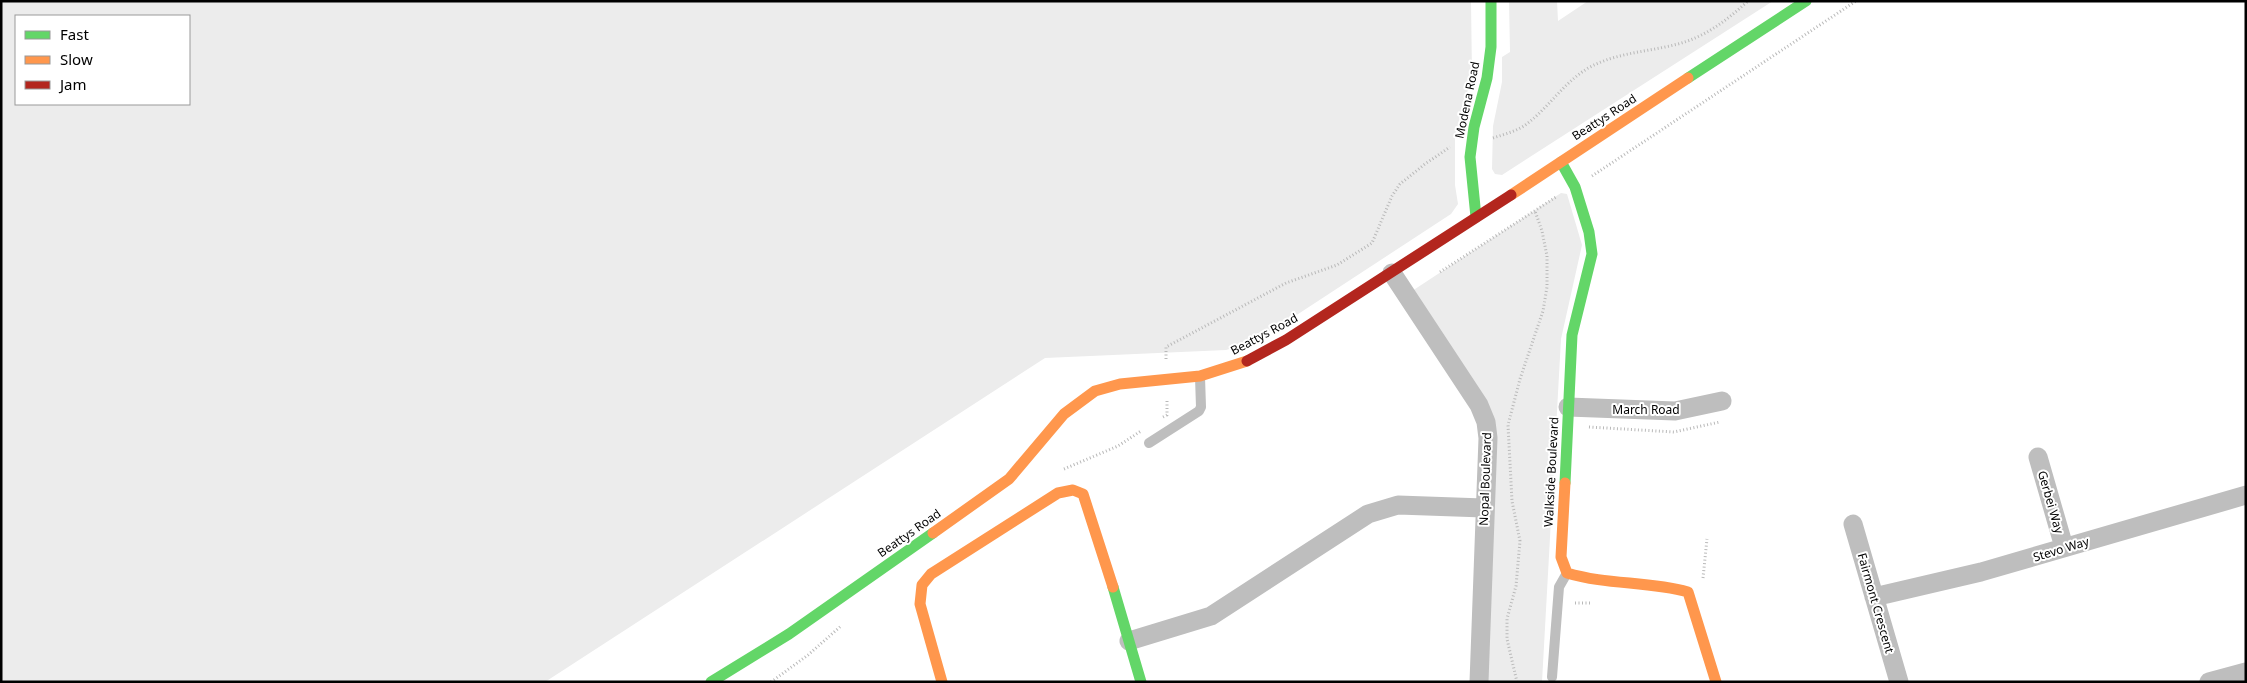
<svg xmlns="http://www.w3.org/2000/svg" width="2247" height="683" font-family="'Noto Sans',sans-serif">
<style>
.green{fill:#ececec;fill-rule:evenodd}
.lines{fill:none;stroke-linecap:round;stroke-linejoin:round}
.path{stroke:#b9b9b9;stroke-width:3;stroke-dasharray:1 2.5;stroke-linecap:butt}
.lane{stroke:#bebebe;stroke-width:10}
.street{stroke:#bebebe;stroke-width:19}
.fast{stroke:#63d668;stroke-width:11}
.slow{stroke:#ff974d;stroke-width:11}
.jam{stroke:#b3261e;stroke-width:11}
.labels{text-anchor:middle;dominant-baseline:central;stroke-width:4;stroke-linejoin:round;paint-order:stroke}
.street-label{font-size:12px;fill:#000;stroke:#fff}
</style>
<rect width="100%" height="100%" fill="#fff"/>
<path class="green" d="M1 1H1471L1472 76 1455 135V185L1458 204 1451 214 1289 320 1247 344 1226 350 1045 358 545 682H1ZM189 16V104H16V16Z
M1509 1H1557L1558 21 1588 1H1773L1502 175 1495 174 1492 169 1493 126 1502 82V57L1510 52Z
M1561 193 1567 194 1582 245 1561 339 1542 682H1479L1488 438 1406 295Z"/>
<g class="lines">
<path class="path" d="M1493 138C1505 134 1518 131 1528 123 1550 106 1565 81 1590 67 1617 53 1645 52 1674 45 1704 38 1726 21 1748 1
M1592 176 1856 1
M1440 272 1556 197
M1166 359V347L1286 283 1337 265 1372 243 1392 196 1400 184 1425 164 1450 147
M1163 417 1167 415V400
M1589 427 1674 432 1720 422
M1064 469 1118 446 1141 431
M1703 578 1707 539
M1575 603H1592
M771 682 808 655 841 626
M1517 682 1507 639V619L1516 586 1520 541 1512 501 1508 425 1520 379 1543 311 1547 287V256L1542 231 1535 211"/>
<path class="lane" d="M1149 443 1199 411 1201 407 1200 377
M1552 677 1559 587 1567 573"/>
<path class="street" d="M1392 273 1479 405 1486 422 1488 438 1479 682
M1568 407 1675 411 1722 401
M2038 457 2064 547
M1853 524 1899 682
M1874 597 1981 572 2246 495
M1129 641 1211 616 1368 514 1398 505 1484 508
M2209 682 2246 672"/>
<path class="fast" d="M1688 78 1806 1
M1561 162 1575 187 1589 232 1592 254 1572 335 1565 483
M1476 217 1470 157 1474 127 1487 78 1491 47V1
M1113 587 1141 682
M711 682 789 634 933 533"/>
<path class="slow" d="M1511 195 1688 78
M1565 483 1561 557 1567 573C1607 585 1648 581 1688 592L1716 682
M933 533 1009 479 1064 414 1095 391 1120 384 1200 376 1247 361
M942 682 920 604 922 585 931 574 1058 493 1073 490 1083 494 1113 587"/>
<path class="jam" d="M1247 361 1286 340 1511 195"/>
</g>
<g class="labels">
<g class="street-label">
<text transform="translate(1467 100) rotate(-78)">Modena Road</text>
<text transform="translate(1604 117) rotate(-33)">Beattys Road</text>
<text transform="translate(1264 334) rotate(-28)">Beattys Road</text>
<text x="1646" y="409">March Road</text>
<text transform="translate(1551 472) rotate(-87)">Walkside Boulevard</text>
<text transform="translate(1485 479) rotate(-88)">Nopal Boulevard</text>
<text transform="translate(2051 502) rotate(74)">Gerbei Way</text>
<text transform="translate(909 533) rotate(-35)">Beattys Road</text>
<text transform="translate(2061 549) rotate(-17)">Stevo Way</text>
<text transform="translate(1876 603) rotate(74)">Fairmont Crescent</text>
</g>
</g>
<rect width="2247" height="683" fill="none" stroke="#000000" stroke-width="5"/>
<rect x="15" y="15" width="175" height="90" fill="#ffffff" stroke="#999999"/>
<rect x="25" y="31" width="25" height="8" fill="#63d668" stroke="#999999"/>
<text x="60" y="40" font-size="15" fill="#000000">Fast</text>
<rect x="25" y="56" width="25" height="8" fill="#ff974d" stroke="#999999"/>
<text x="60" y="65" font-size="15" fill="#000000">Slow</text>
<rect x="25" y="81" width="25" height="8" fill="#b3261e" stroke="#999999"/>
<text x="60" y="90" font-size="15" fill="#000000">Jam</text>
</svg>
